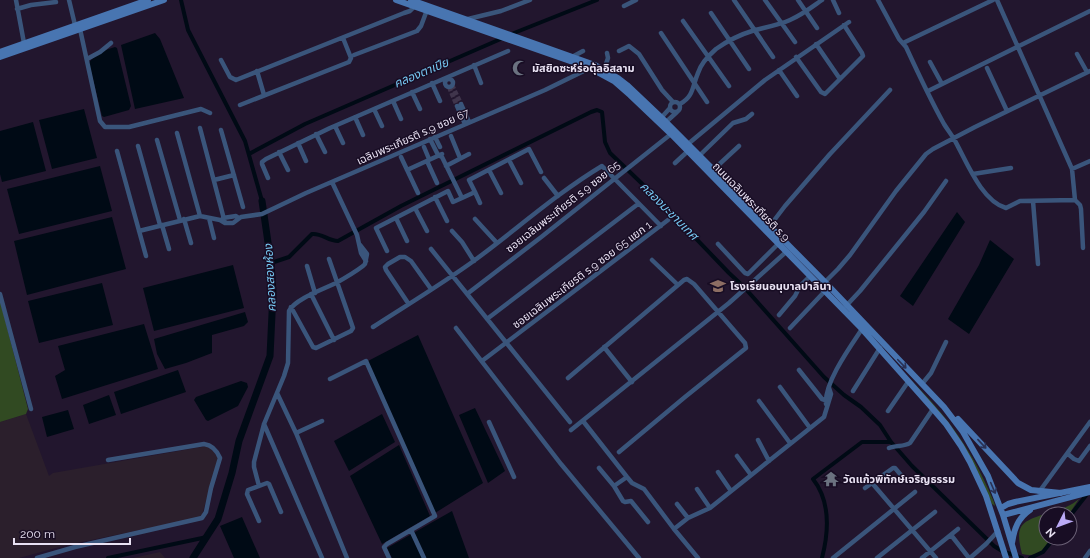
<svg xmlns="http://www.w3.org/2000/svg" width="1090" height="558" font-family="Raleway,'Noto Sans Thai',sans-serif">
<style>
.industrial{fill:#2b1f2c}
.green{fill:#314a22}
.water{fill:#000a15}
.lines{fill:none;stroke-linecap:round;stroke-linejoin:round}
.canal{stroke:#000a15;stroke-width:4}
.river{stroke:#000a15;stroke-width:7}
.street-tunnel{stroke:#40354c;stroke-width:4.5;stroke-dasharray:4.5 2;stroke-linecap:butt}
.street{stroke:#3a557b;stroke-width:4.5}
.secondary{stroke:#4875b1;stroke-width:6}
.oneway{stroke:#293155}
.labels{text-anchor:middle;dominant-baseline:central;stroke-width:3;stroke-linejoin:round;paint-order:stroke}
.poi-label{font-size:11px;font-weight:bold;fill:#e9e2f3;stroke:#180d24;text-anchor:start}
.street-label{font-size:11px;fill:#e9e2f3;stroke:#180d24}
.water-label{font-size:12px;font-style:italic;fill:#77caf4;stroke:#180d24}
</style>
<rect width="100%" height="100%" fill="#22162e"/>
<path class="industrial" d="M26 414 49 476 53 473 207 446 213 451 218 458 202 515 198 518 67 545 19 558H0V422Z
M160 552 165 558H133Z"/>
<path class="green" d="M0 300 28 409 26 414 0 422Z
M909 378C949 418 972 450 994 502L995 506 992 504 976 468Z
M1079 499 1069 514H1046V538H1053C1044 550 1038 558 1022 554 1020 546 1017 534 1021 527 1027 516 1055 513 1066 507 1071 505 1075 502 1079 499Z"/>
<path class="water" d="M155 33 160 39 184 98 135 109 121 45Z
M115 47 117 48 131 106 129 110 104 117 102 116 89 63C93 55 107 49 115 47Z
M84 109 97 158 52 169 39 120Z
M33 122 46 171 2 182 0 174V131Z
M100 166 112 211 19 234 7 189Z
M957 212 965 222 913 306 900 296Z
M112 217 126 269 27 295 14 241Z
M990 240 1014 259 969 334 948 319 979 265Z
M233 265 244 308 154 331 143 288Z
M102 283 113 325 39 343 28 301Z
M245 312 248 322 244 326 212 335V353L186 363 165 369 157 354 154 339Z
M144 324 158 369 62 399 55 376 65 370 58 346Z
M418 335 483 483 435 513 368 361Z
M178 370 186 392 121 414 114 392Z
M241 381 247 383 248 387 238 406 208 421 206 420 194 400 196 397Z
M109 395 116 415 89 424 83 405Z
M475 408 505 471 488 483 459 415Z
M68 410 74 429 47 437 42 417Z
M382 414 395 442 349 471 334 441Z
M399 445 430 516 382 544 350 476Z
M452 511 469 558H392L387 548Z
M242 517 260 558H234L220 526Z"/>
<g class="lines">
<path class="canal" d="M181 0 188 30 245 141 262 201
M509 35 597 0
M249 154 305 124 503 38
M271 263 289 257 312 234C322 233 328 241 338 241L401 206 591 112 597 110 602 112 605 142 610 153 658 199 729 273 744 287 824 377 844 395 861 407 880 425 891 442 912 466 994 546 1002 551 1022 558
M1070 516 1088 493
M108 558 207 537
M822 558C829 531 831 502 813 479L862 442H891
M1030 558 1043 552 1054 538"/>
<path class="river" d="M193 558 218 519 232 473 239 441 270 356 273 293 271 263 262 201"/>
<path class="street-tunnel" d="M452 85 461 104
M449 87 457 106"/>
<path class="street" d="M16 0 24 43
M69 0 75 25
M734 0 773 57
M765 0 795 42
M798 0 817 28
M833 0 839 13
M878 0 899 39 906 47C918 73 930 99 944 124 947 129 951 134 954 139 966 160 981 201 1006 208L1020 201 1075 200
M997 0 1072 169 1075 200 1080 205 1081 209 1083 248
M624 6 636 0
M17 9 31 5 56 2
M711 13 749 69
M468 19 501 11 530 0
M683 21 729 86
M80 29 100 121 105 127H129L201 109 210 113
M661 33 707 102
M903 43 993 0
M816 44 840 79
M619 51 629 46 639 54 662 90 673 102
M1077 54 1087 72
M354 55 417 31 421 26 427 10
M572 57 583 51
M796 57 821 92 825 94 863 56 862 53 844 25
M87 59 100 52 111 43
M221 60 230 77 236 80 404 13 410 11 415 6
M930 62 942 84
M474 65 481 83
M987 68 1007 111
M604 70 608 58 607 53
M779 70 797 96
M257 71 264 95
M445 83a4 4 0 1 1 8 0a4 4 0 1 1-8 0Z
M432 83 440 101
M928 91 1090 11
M412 92 420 109
M393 101 401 119
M670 107a5 5 0 1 1 10 0a5 5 0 1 1-10 0Z
M461 104 469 122
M680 104C694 96 692 87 698 73 701 63 708 56 716 49 727 41 742 34 755 30 767 27 779 25 790 20 802 15 812 7 822 0
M240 105 349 62 351 58 343 38
M457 106 465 124
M374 109 382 126
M355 117 363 135
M661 118 670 108
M666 122 677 112
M335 126 343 143
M200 128 225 223
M221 130 243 207
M177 133 200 216
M316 134 325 152
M451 136 460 158
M435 137 440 147
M430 139 438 155 442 157 462 198 475 192 469 180 529 149 541 172
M157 140 180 220
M298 143 306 161
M688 144 765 80 849 22
M138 146 160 225
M424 147 429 159
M117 151 146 256
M279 152 288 170
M699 156 733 123 746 119 752 114
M401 157 418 193
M509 160 521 183
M427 161 437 183
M675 163 688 151
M446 166 469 154
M1072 169 1090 161
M407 170 442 154
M489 170 501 193
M713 170 739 146
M973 174 1011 168
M268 178 262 164V162L266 159 330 128 508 51
M544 178 558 196
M214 180 234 175
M332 182 357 235 361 253 366 261
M475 192 480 203
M435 197 447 221
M1033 201 1038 264
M415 208 427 231
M209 218 214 238
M223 218 236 216 239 218
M396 218 407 241
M184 219 191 243
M475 219 497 243
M162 225 169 249
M769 227 785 206 830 154 890 90
M139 231 200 216 220 220 225 223H233L241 217 262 214 306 193 545 90 590 68
M452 231 462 242 474 261
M718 244 745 273 748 274 778 244
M431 249 570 422
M387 251 376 228 448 191 453 202 462 198
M652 260 678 285
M307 266 315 293
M825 282 838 269 850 255 896 191 926 154 933 149 975 127 1090 71
M0 294 31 409
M311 294 334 340
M467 294 540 238 671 134
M408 303 386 270 385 267 388 264 400 257H405L411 261 431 289
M846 306 860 291 924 212 946 181
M291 307 313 347 316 348 351 331 353 328 329 259
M779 315 795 296 800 286 810 276
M487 319 638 204
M373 327C407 305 442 284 475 260 517 229 557 193 602 166L661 226
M456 328 561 464 639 558
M790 328 825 291
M604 347 632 382
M482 361 668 220
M799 370 822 399 828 401
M568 378 684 280 687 279 694 284 745 343 746 348 685 397 619 452
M330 379 366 361 435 516 387 544 384 547 389 558
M922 384 931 373 946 342
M780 387 810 428
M853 391 880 348
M277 393 296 433 347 558
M759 401 790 443
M826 404C824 383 850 347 862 329
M888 411 908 382
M583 421 627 477 632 483 644 489 674 529 698 558
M489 422 514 477
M264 424 322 558
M571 430 729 303 786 252
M296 433 322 421
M758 440 769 461
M889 448C896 445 904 447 910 443L933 409
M1068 454 1074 459 1079 461 1090 446
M737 456 751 475
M599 468 614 486 623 501 625 502 631 501 648 522
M718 472 731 491
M872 483 936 558
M259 486 254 467V462L264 424 284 376 288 363 289 311C295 299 324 289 336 283 345 278 355 272 363 266L365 264 367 254 360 245
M614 486 627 477
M865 488 893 468H895L906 481
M697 489 710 508
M1039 492 1090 422
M677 504 688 518
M259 521 247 494 248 490 267 483 269 484 281 512
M674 529 688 518 710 508 824 417 831 394 829 388
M411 530 424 558
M951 535 969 558
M37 558 75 547 202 518 206 512 211 488 220 458C217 451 212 445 204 444L108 460
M833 558 915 492
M877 558 935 512
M922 558 958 529
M970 558 986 544 998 531
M1085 558 1090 551"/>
<path class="secondary" d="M396 0 590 68 614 81 630 95 671 134 862 329 933 409 946 424 961 446 970 462 986 496 1006 558
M411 0 595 65 618 78 627 85 666 122 825 282 944 407 963 432 988 476 1003 515 1016 558
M0 52 148 0
M0 57 164 0
M958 419 1018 483 1031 490 1061 493
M1001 508 1008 504 1015 502 1090 487
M1003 515 1090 492
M1012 543C1014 529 1018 518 1030 510"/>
</g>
<defs><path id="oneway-shaft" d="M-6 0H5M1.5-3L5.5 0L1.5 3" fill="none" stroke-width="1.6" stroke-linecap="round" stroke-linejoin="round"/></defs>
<g class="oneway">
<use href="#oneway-shaft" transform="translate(902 364) rotate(46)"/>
<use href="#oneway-shaft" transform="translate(982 444) rotate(47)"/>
<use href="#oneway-shaft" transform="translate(993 488) rotate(67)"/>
</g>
<defs>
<symbol id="mosque-bare" viewBox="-9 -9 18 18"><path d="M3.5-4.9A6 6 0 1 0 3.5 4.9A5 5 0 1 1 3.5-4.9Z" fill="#6b7280" stroke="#180d24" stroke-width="2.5" paint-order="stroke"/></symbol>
<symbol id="school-bare" viewBox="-9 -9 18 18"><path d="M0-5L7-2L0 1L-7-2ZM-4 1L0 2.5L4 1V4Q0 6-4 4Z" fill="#8d6e63" stroke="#180d24" stroke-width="2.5" paint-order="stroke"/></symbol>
<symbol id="temple-bare" viewBox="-9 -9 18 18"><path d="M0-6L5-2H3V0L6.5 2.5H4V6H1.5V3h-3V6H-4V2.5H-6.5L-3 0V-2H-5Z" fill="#6b7280" stroke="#180d24" stroke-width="2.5" paint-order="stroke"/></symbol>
</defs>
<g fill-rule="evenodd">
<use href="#mosque-bare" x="509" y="57" width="22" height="22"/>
<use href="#school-bare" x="707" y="275" width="22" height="22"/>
<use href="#temple-bare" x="820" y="468" width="22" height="22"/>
</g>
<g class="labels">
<g class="poi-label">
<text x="532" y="68">มัสยิดซะห์ร่อตุ้ลอิสลาม</text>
<text x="730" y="286">โรงเรียนอนุบาลปาลินา</text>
<text x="843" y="479">วัดแก้วพิทักษ์เจริญธรรม</text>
</g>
<g class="street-label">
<text transform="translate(413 137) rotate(-24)">เฉลิมพระเกียรติ ร.9 ซอย 67</text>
<text transform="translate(751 202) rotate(46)">ถนนเฉลิมพระเกียรติ ร.9</text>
<text transform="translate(563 207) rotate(-38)">ซอยเฉลิมพระเกียรติ ร.9 ซอย 65</text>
<text transform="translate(582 275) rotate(-37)">ซอยเฉลิมพระเกียรติ ร.9 ซอย 65 แยก 1</text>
</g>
<g class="water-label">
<text transform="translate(421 73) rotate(-23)">คลองตาเปีย</text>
<text transform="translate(669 211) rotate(45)">คลองมะขามเทศ</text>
<text transform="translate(270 278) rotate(-93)">คลองสองห้อง</text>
</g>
</g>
<g transform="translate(1058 526) rotate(228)"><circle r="19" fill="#180d24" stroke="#6c6277"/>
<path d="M0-3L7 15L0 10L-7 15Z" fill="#bbaaf6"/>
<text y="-6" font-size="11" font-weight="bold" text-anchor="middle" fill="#e9e2f3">N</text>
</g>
<path d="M14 538v6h116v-6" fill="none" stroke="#e9e2f3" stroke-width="2"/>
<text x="20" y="538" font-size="12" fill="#e9e2f3" stroke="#180d24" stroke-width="3" paint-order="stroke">200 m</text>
</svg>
